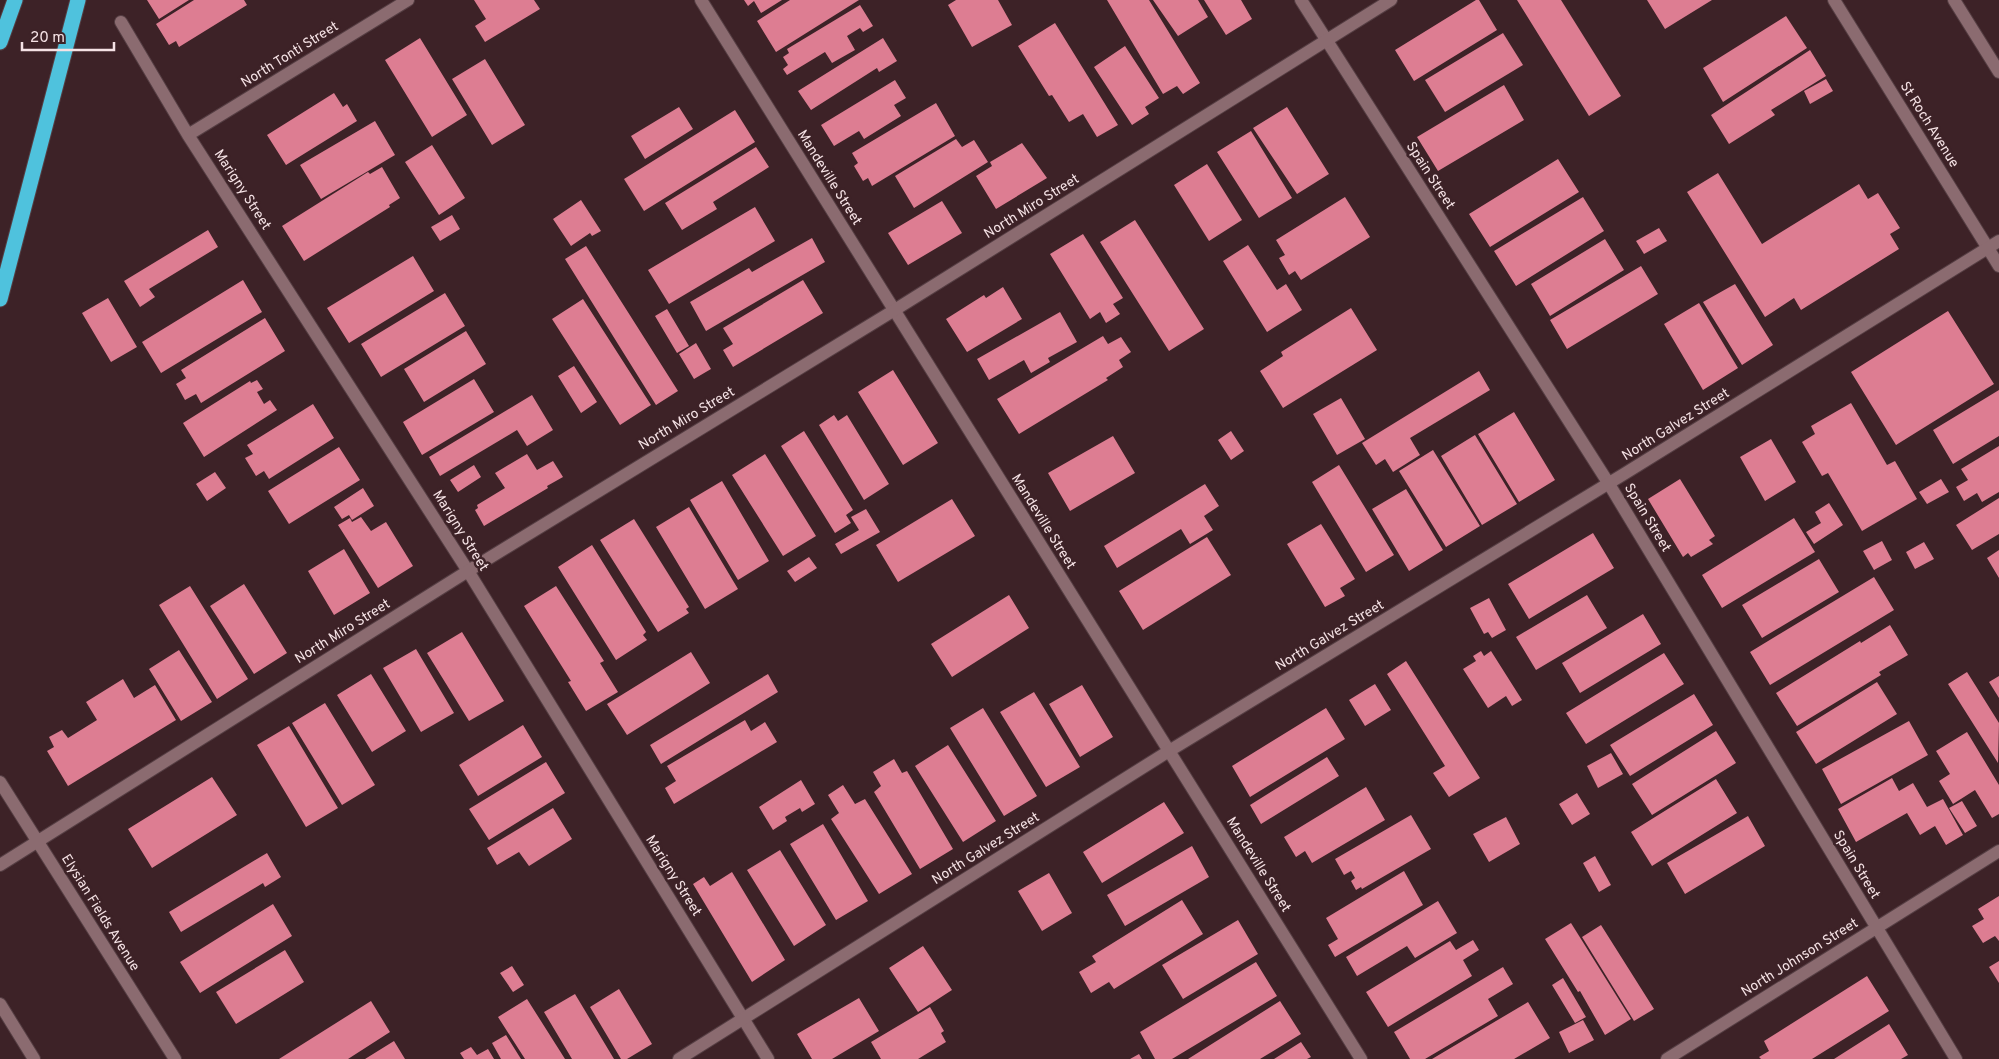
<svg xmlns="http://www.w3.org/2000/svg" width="1999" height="1059" font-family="Overpass,sans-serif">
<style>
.building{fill:#dd7d92}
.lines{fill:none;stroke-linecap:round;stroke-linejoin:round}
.street-casing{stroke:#553e43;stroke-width:14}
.secondary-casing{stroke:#553e43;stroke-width:14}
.highway-casing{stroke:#553e43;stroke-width:17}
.street{stroke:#8b6b70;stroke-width:12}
.secondary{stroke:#8b6b70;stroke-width:12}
.highway{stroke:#4fc2dd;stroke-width:15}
.labels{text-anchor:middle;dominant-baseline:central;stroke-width:5;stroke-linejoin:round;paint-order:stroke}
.street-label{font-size:14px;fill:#f5e2e5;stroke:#3d2227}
</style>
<rect width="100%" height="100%" fill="#3d2227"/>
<path class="building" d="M147 0H189L159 19Z
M194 0H244L247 5 179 47 176 41 169 45 156 24Z
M474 0H534L540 9 485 42 475 26 486 19Z
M744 0H782L761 13 754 1 748 6Z
M790 0H859L776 52 757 21Z
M956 0H998L1012 25 972 47 948 5Z
M1107 0H1149L1200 83 1183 94 1177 86 1163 94Z
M1153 0H1198L1208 17 1178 36Z
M1204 0H1241L1252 19 1226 35Z
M1476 0H1479L1497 30 1414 81 1395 50Z
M1517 0H1561L1621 96 1589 116Z
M1647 0H1712L1665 29Z
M860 5 873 26 863 32 860 28 847 36 855 50 832 63 825 52 787 75 783 69 788 65 783 57 789 53 787 49Z
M1786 16 1807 48 1723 102 1703 68Z
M1055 23 1118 125 1097 137 1083 114 1069 122 1052 95 1049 96 1018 46Z
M1503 33 1523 65 1445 112 1425 80Z
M420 38 467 115 432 137 385 60Z
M883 38 897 61 879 72 877 68 811 110 798 91Z
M1125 46 1159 98 1145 107 1149 114 1132 125 1094 67Z
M1810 50 1826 76 1771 110 1775 115 1729 144 1711 115Z
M485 59 525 125 492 145 452 79Z
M1826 79 1833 91 1810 104 1804 91Z
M895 80 906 98 894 105 901 116 864 139 859 131 834 146 821 125Z
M1504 85 1524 120 1438 171 1417 137Z
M334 93 343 107 347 104 357 121 286 165 267 135Z
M936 103 955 136 872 186 868 178 863 181 854 166 858 163 852 153Z
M679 107 693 129 645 159 631 136Z
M1287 107 1329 174 1297 194 1253 128Z
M735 110 755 142 644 211 624 179Z
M375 121 395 155 321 199 300 165Z
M1251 131 1292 198 1259 218 1217 152Z
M956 139 962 147 974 140 988 162 914 208 895 176Z
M1022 143 1047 178 996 209 976 176 992 166 990 162Z
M432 145 465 198 439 215 405 162Z
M756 147 769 167 713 202 717 209 682 230 665 203Z
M1558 159 1579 192 1490 247 1469 214Z
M1207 164 1242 220 1209 241 1174 185Z
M382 167 400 198 389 205 390 207 304 261 282 226 368 172 370 174Z
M1718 173 1762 244 1859 184 1868 199 1878 193 1900 228 1890 234 1899 249 1801 310 1794 298 1765 317 1687 192Z
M1345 197 1370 237 1301 280 1295 271 1289 275 1279 258 1285 255 1276 240Z
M1583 197 1604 231 1516 286 1494 251Z
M581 200 601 231 592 236 590 233 571 246 553 219Z
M942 201 962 233 908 265 888 233Z
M755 207 775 241 669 304 648 270Z
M452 215 460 229 440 241 431 227Z
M1135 220 1204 329 1169 351 1100 242Z
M1659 228 1667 241 1644 254 1636 241Z
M208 230 218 247 149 289 155 297 140 307 124 281Z
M1083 234 1123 298 1113 304 1120 314 1106 323 1100 312 1090 319 1050 254Z
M812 238 825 262 706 331 690 302 749 268 752 272Z
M1605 239 1624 270 1550 316 1531 284Z
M1248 245 1277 290 1286 284 1302 310 1267 332 1223 261Z
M586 246 678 391 656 405 565 259Z
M413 256 434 291 349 343 327 308Z
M1641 266 1658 294 1567 349 1550 320Z
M243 280 262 312 161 373 142 342Z
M803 280 823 313 733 367 723 350 733 344 723 328Z
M1735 284 1773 345 1742 365 1703 302Z
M1003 287 1022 319 967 352 946 319 984 295 986 298Z
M445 293 465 326 381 377 361 344Z
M108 298 137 347 111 362 82 313Z
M583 299 651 405 620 425 552 319Z
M1699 303 1738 368 1703 390 1664 324Z
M1351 308 1377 350 1283 408 1260 371 1283 356 1281 352Z
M667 309 689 346 677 353 655 316Z
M1948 311 1994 384 1896 445 1851 372Z
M1060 312 1077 342 1048 358 1050 362 1031 373 1024 360 989 380 977 359Z
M265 318 285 351 201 403 196 394 185 400 176 384 186 378 181 370Z
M466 331 486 364 424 402 404 369Z
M1103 336 1108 344 1121 337 1131 352 1119 360 1123 367 1106 378 1108 380 1019 434 997 399Z
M696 343 711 369 694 379 679 354Z
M574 366 597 402 581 413 558 376Z
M893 370 938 443 903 465 858 392Z
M1479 371 1490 390 1410 438 1420 455 1393 472 1385 459 1376 465 1362 443Z
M474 379 494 412 422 455 403 422Z
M257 380 263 389 257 392 264 404 270 400 277 410 204 457 183 423 250 381 251 383Z
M1999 390V436L1953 464 1933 430Z
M532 395 553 430 527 446 517 430 440 476 429 457Z
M1341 398 1365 439 1337 455 1313 414Z
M1851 403 1887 465 1895 461 1917 499 1862 531 1828 473 1822 476 1802 442 1815 434 1811 426Z
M313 404 334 438 269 479 264 471 256 476 245 458 253 454 247 445Z
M1514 412 1555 480 1519 502 1478 434Z
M834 415 838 421 847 415 889 484 864 500 819 425Z
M804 431 853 510 846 515 851 523 835 533 781 446Z
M1231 431 1244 451 1231 460 1218 440Z
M1475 435 1517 504 1482 525 1441 456Z
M1113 436 1135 473 1070 511 1048 473Z
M1771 439 1796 482 1765 501 1740 457Z
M1999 446V492L1982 502 1977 493 1964 501 1956 487 1968 480 1961 469Z
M339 447 360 480 289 524 268 491Z
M1433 450 1480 526 1446 547 1399 471Z
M527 454 537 470 553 461 563 477 547 486 548 488 484 526 475 510 478 508 477 505 505 488 495 473Z
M765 454 816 536 783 556 732 475Z
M474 465 481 477 458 492 450 480Z
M1339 465 1394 555 1366 572 1312 482Z
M215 472 226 488 207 501 196 484Z
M1680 479 1715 536 1709 540 1713 544 1691 557 1688 553 1683 557 1648 499Z
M1941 479 1949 492 1927 504 1919 492Z
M722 481 769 561 738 580 690 500Z
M1205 484 1219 506 1204 516 1213 530 1190 544 1181 529 1117 568 1104 546Z
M363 488 374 506 352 520 349 515 342 519 334 507Z
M1406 489 1443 550 1409 571 1372 509Z
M1999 498V534L1972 550 1956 525Z
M952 499 975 536 898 582 876 545Z
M1829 503 1843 525 1814 544 1806 532 1821 523 1815 512Z
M689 507 738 589 705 609 656 527Z
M866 509 880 532 841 554 835 544 859 530 851 517Z
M361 517 371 531 386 522 413 566 378 588 338 525 350 518 352 522Z
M1794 518 1815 552 1722 608 1702 575Z
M634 519 689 607 686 609 689 613 658 632 600 540Z
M1321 524 1355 579 1340 588 1345 596 1325 607 1287 544Z
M1593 533 1614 568 1529 619 1508 584Z
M1207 537 1231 575 1143 630 1119 591Z
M1882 541 1892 560 1874 570 1863 551Z
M1924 542 1934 559 1915 569 1906 552Z
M592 545 646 632 643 635 647 640 616 660 558 567Z
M344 549 370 593 334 615 308 571Z
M1999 550V578L1987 558Z
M809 557 817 568 795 582 787 571Z
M1819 559 1839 592 1762 638 1742 605Z
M1874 577 1894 610 1770 685 1750 652Z
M244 584 287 653 254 674 210 606Z
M190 586 248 679 217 699 159 605Z
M556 586 604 661 600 663 618 692 586 711 568 682 571 681 524 606Z
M1009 595 1029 628 952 677 931 644Z
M1587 595 1607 628 1536 670 1516 637Z
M1489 598 1506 630 1492 638 1488 632 1484 634 1470 608Z
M1643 614 1661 644 1580 693 1562 663Z
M1890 625 1908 655 1879 672 1881 675 1797 726 1776 693 1860 641 1861 643Z
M462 632 504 701 469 721 427 653Z
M416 649 454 713 421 732 383 668Z
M179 650 212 702 181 721 149 669Z
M1481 651 1484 656 1491 651 1522 700 1512 706 1506 696 1488 708 1463 669 1476 661 1473 656Z
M691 652 710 683 627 735 607 704Z
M1664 653 1684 684 1586 744 1566 713Z
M1406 661 1480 778 1449 797 1433 773 1445 766 1387 674Z
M1967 672 1999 723 1998 763 1948 684Z
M371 674 406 731 372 752 337 695Z
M768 674 778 692 661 764 650 745Z
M1999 676V698L1989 682Z
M123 679 134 698 155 685 176 720 68 786 47 751 54 747 49 737 62 730 68 738 97 720 86 702Z
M1877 682 1897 714 1816 764 1796 732Z
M1375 684 1391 710 1365 726 1349 700Z
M1082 685 1113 737 1080 757 1049 704Z
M1034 692 1080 767 1046 787 1000 712Z
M1694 694 1713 725 1630 776 1610 745Z
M325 703 375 785 342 805 292 723Z
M983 708 1037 796 1004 816 950 728Z
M1326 708 1345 739 1250 797 1232 766Z
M745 720 751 731 765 722 777 742 674 804 665 788 676 781 667 766Z
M1909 721 1928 755 1841 804 1822 769Z
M523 725 542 757 478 796 459 765Z
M289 726 338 808 306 827 257 745Z
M1716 731 1736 763 1652 815 1632 784Z
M1967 732 1999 785V814L1992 818 1975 790 1953 804 1939 781 1950 774 1936 751Z
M948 745 996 821 963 842 915 766Z
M1611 753 1623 774 1598 788 1587 766Z
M1327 757 1339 776 1261 824 1250 805Z
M894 759 902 773 907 771 953 849 920 869 874 792 881 786 873 772Z
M546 762 565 793 489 840 469 809Z
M212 777 237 815 152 868 128 829Z
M1892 778 1899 791 1913 783 1927 807 1943 799 1963 835 1946 845 1935 826 1920 835 1907 813 1856 842 1838 809Z
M1716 779 1737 813 1652 866 1631 832Z
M801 780 815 804 802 812 800 808 785 817 787 821 773 830 759 807Z
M843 785 855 804 865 799 912 874 879 894 831 819 839 813 828 795Z
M1366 787 1385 820 1312 863 1305 851 1296 857 1284 837Z
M1577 793 1590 814 1572 825 1559 804Z
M1962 801 1977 826 1965 833 1949 808Z
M1164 802 1184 833 1102 883 1083 852Z
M553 808 572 839 529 866 519 852 497 865 487 848Z
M1411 815 1431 849 1362 889 1361 887 1356 890 1351 881 1355 878 1351 871 1344 875 1335 859Z
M1748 816 1765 846 1685 894 1667 863Z
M1506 817 1520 844 1489 862 1473 834Z
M823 824 868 901 836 920 790 844Z
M1192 846 1209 877 1125 926 1107 895Z
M780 850 826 925 794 946 747 870Z
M267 853 281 877 265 887 263 883 181 932 169 912Z
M1595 856 1611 885 1599 892 1583 863Z
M1404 871 1423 905 1335 957 1328 945 1338 939 1326 918Z
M732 872 785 960 752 982 693 884 704 877 710 886Z
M1049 873 1072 913 1042 931 1018 891Z
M1999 896V941L1995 936 1983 943 1972 926 1984 919 1978 909Z
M1182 900 1203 934 1114 989 1109 982 1091 993 1079 972 1096 962 1092 956Z
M1438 901 1457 933 1415 958 1407 946 1357 976 1346 957Z
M273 904 292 936 200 993 180 962Z
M1238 920 1258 954 1183 999 1162 965Z
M1571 923 1631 1019 1605 1035 1580 991 1578 992 1545 939Z
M1601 925 1654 1009 1634 1021 1582 937Z
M1473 940 1479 950 1463 960 1472 976 1388 1027 1366 992 1450 941 1456 950Z
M923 946 952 990 918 1012 889 968Z
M285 950 304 982 236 1024 216 992Z
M1999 961V983L1989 967Z
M1256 962 1277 996 1172 1059H1155L1140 1032Z
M512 966 524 985 513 992 500 973Z
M1503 967 1513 984 1488 999 1498 1016 1425 1059H1410L1394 1032Z
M1867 976 1889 1011 1812 1059H1761L1759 1057 1769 1051 1764 1041Z
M1563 978 1586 1017 1575 1023 1552 985Z
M619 989 652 1044 627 1059H621L590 1007Z
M575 994 614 1059H572L544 1012Z
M859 998 879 1031 832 1059H812L797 1034Z
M527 999 565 1059H525L498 1017Z
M371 1001 390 1032 348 1059H279Z
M1280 1001 1301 1034 1260 1059H1188Z
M1528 1002 1550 1038 1514 1059H1432Z
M930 1007 944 1031 941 1033 946 1042 918 1059H881L871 1042Z
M1583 1020 1594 1040 1569 1053 1559 1032Z
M1889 1024 1908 1055 1901 1059H1834Z
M506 1035 521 1059H501L492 1043Z
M394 1041 405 1059H365Z
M1301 1042 1311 1057 1307 1059H1274Z
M471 1047 477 1055 488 1049 494 1059H464L460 1053Z
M1139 1054 1142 1059H1130Z"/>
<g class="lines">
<defs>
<path id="street" d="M701 0 1361 1059
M1301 0 1609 484 1956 1059
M1834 0 1999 266
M1954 0 1999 72
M121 22 188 135 468 571 768 1059
M188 135 408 0
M1667 1059 1999 851"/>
<path id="secondary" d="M0 782 175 1059
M0 865 468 571 893 311 1391 0
M0 1004 34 1059
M679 1059 1169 751 1624 474 1999 241"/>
<path id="highway" d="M0 42 15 0
M0 299 78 0"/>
</defs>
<use href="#street" class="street-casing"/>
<use href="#secondary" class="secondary-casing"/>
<use href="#highway" class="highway-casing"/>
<use href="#street" class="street"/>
<use href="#secondary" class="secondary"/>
<use href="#highway" class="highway"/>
</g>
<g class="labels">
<g class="street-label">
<text transform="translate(290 55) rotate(-32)">North Tonti Street</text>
<text transform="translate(1929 125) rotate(58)">St Roch Avenue</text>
<text transform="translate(1430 176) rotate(57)">Spain Street</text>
<text transform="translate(829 178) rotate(58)">Mandeville Street</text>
<text transform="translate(242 190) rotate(57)">Marigny Street</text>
<text transform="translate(1032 207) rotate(-32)">North Miro Street</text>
<text transform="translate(687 419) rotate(-31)">North Miro Street</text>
<text transform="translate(1676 425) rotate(-32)">North Galvez Street</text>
<text transform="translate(1647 518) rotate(59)">Spain Street</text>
<text transform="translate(1043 522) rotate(58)">Mandeville Street</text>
<text transform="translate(460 531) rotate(58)">Marigny Street</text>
<text transform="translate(343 632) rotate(-32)">North Miro Street</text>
<text transform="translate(1330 636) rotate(-31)">North Galvez Street</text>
<text transform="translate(986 849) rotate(-32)">North Galvez Street</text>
<text transform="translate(1258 865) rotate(58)">Mandeville Street</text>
<text transform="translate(1856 865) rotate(59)">Spain Street</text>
<text transform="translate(673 876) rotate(58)">Marigny Street</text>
<text transform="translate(100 913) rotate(58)">Elysian Fields Avenue</text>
<text transform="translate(1800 958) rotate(-32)">North Johnson Street</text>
</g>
</g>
<path d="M22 42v8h92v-8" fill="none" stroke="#f5e2e5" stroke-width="2.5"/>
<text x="30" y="42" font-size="15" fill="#f5e2e5" stroke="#3d2227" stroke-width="4" paint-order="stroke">20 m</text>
</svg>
